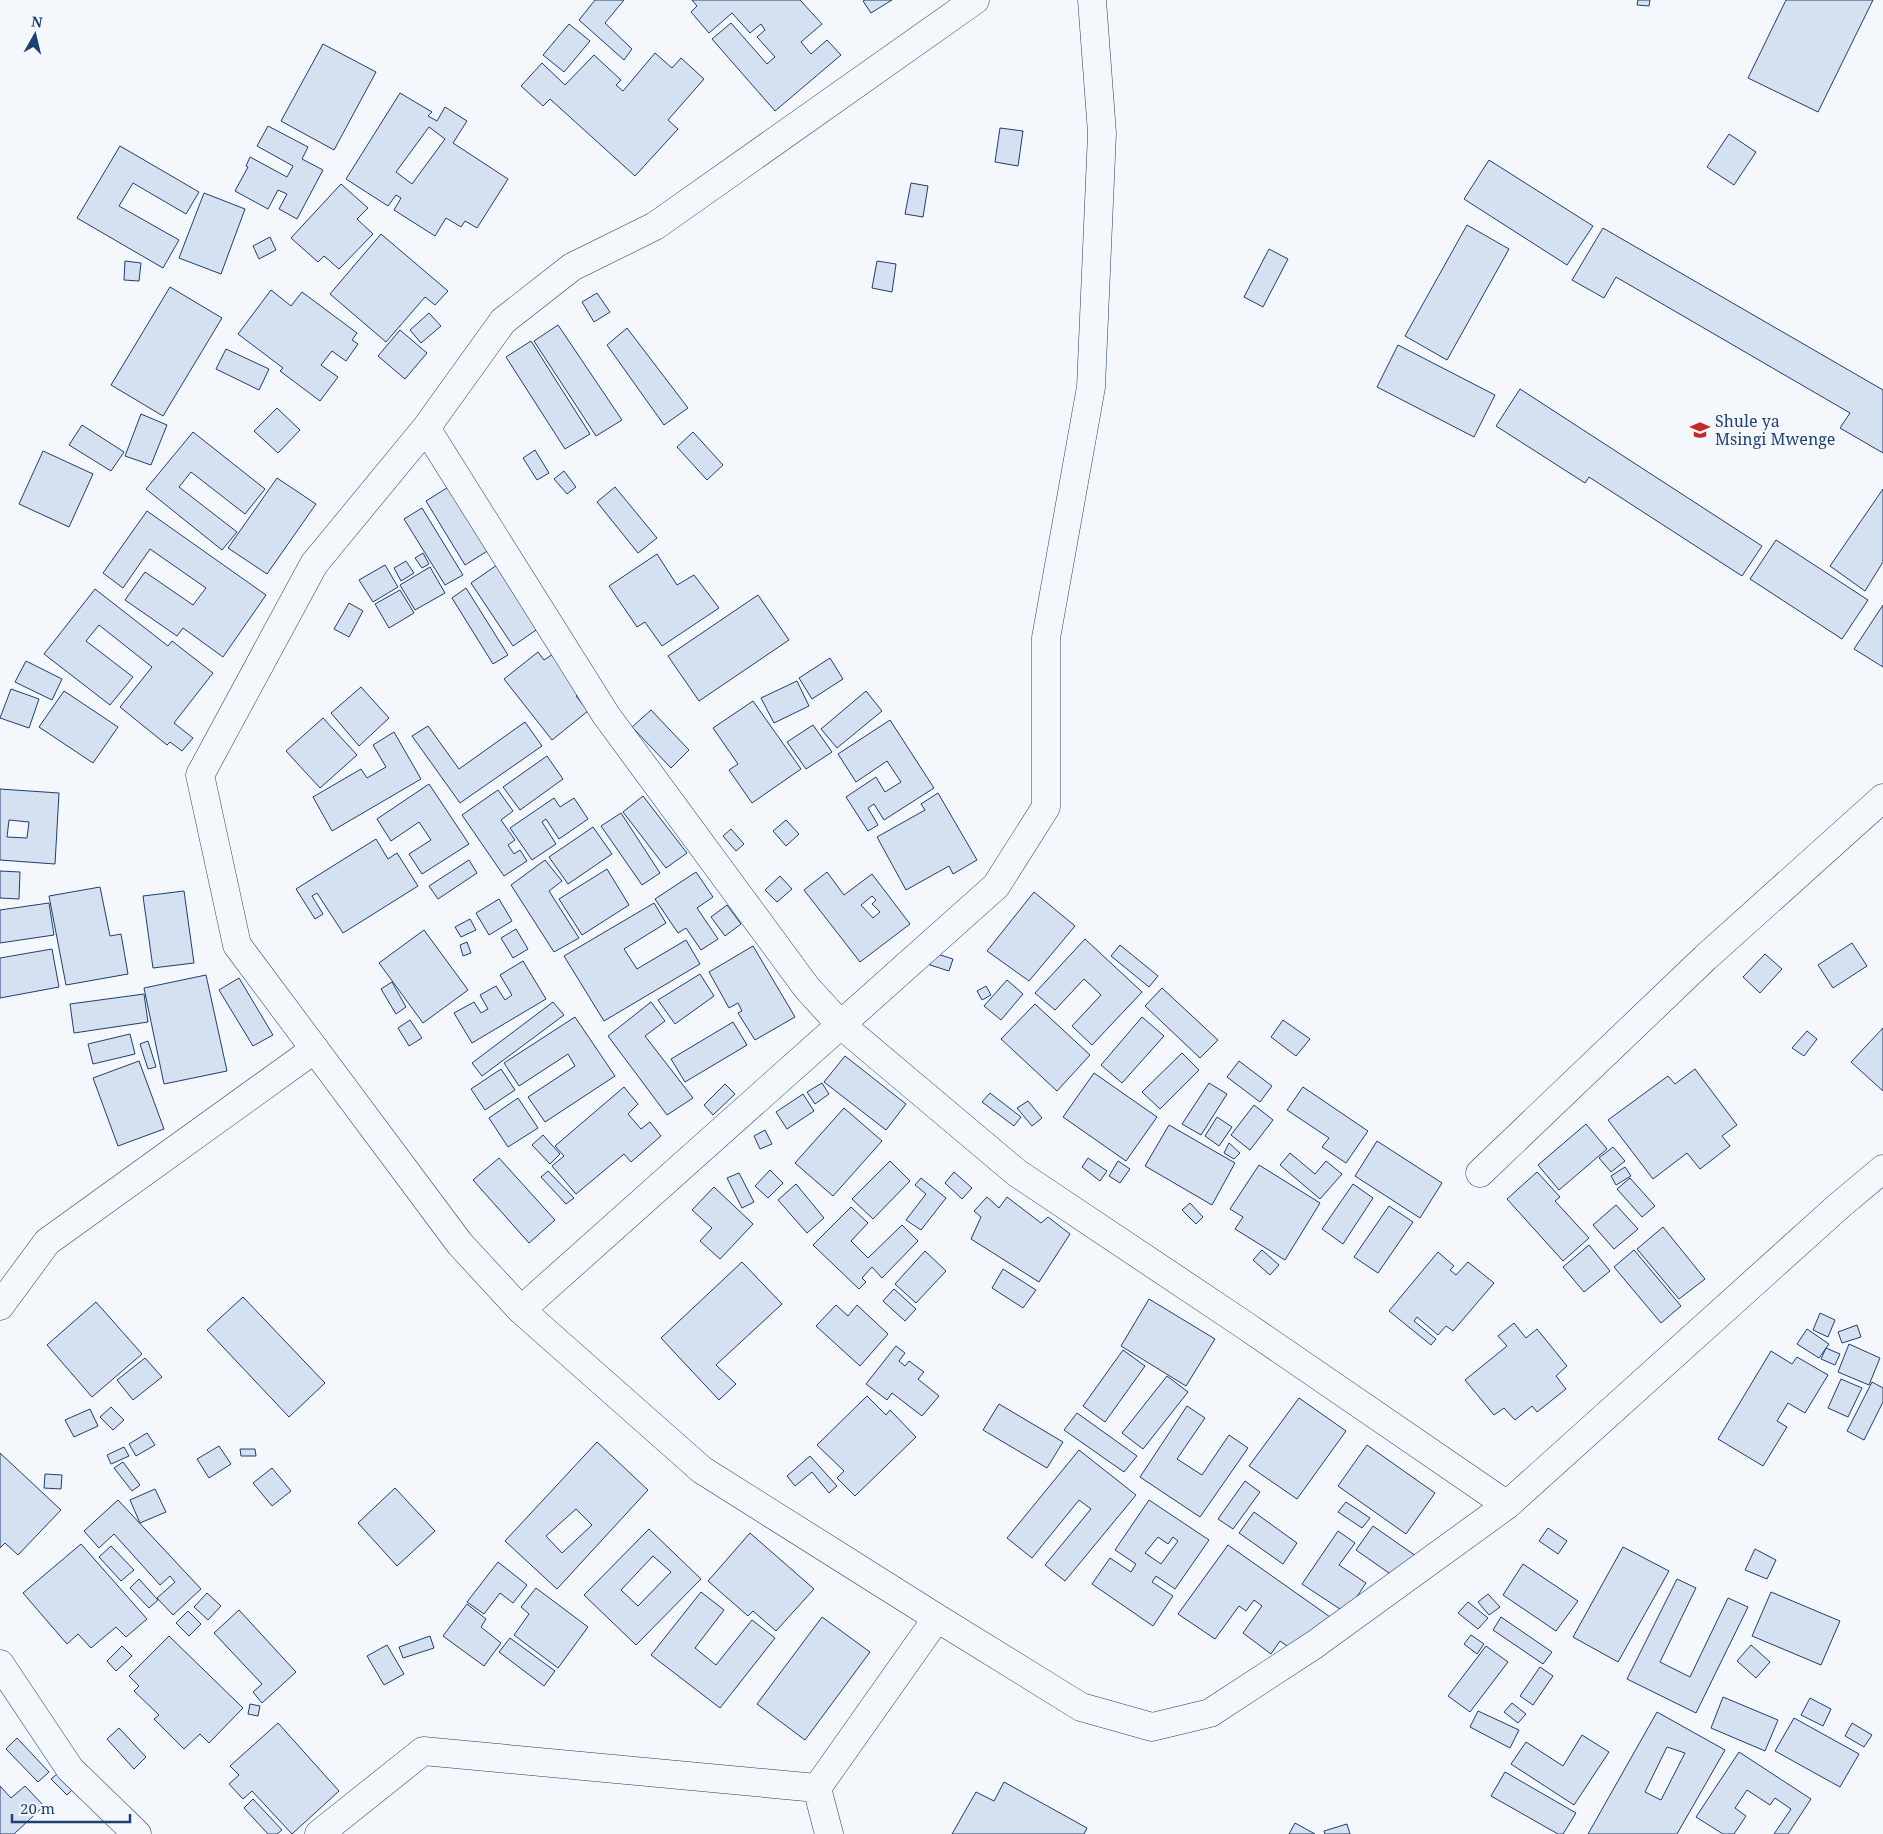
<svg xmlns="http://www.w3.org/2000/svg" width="1883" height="1834" font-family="'Noto Serif',serif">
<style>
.building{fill:#d5e0f0;stroke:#1d3f73;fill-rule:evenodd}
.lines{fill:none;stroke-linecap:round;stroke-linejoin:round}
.minor-casing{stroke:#1d3f73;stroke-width:29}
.minor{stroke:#f4f7fb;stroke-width:28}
.labels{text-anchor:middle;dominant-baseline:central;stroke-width:4;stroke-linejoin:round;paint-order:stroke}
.poi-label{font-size:16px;fill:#1d3f73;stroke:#f4f7fb;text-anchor:start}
</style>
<rect width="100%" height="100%" fill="#f4f7fb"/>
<path class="building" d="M595 0H624L605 23 632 49 624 60 579 20Z
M692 0H800L822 24 801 42 811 54 827 40 841 55 775 111 712 39 731 23 767 64 775 57 757 37 765 30 761 24 750 33 732 13 709 33 691 12 697 6Z
M865 0H892L871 13 863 1Z
M1638 0H1650L1649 6 1637 5Z
M1786 0H1873L1818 112 1748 78Z
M569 24 590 41 564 72 543 55Z
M323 44 376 72 334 150 281 121Z
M655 53 672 68 681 58 704 79 668 120 678 129 635 176 550 99 543 106 521 86 542 63 565 85 594 55 621 80 616 85 623 91Z
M400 93 432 112 428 116 437 121 445 107 467 121 453 143 508 179 477 228 465 221 461 227 446 218 435 236 394 210 401 198 396 195 388 206 346 179ZM429 127 445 139 412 184 396 172Z
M268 126 308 147 302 159 323 170 297 219 279 209 287 194 278 190 268 209 235 191 248 167 246 166 250 157 287 177 293 166 257 146Z
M1000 128 1023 131 1018 166 995 162Z
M1729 134 1756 152 1734 185 1707 167Z
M120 146 199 192 186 214 133 183 119 206 179 240 163 268 77 218Z
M1489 160 1593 226 1567 265 1464 199Z
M911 183 928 186 923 217 905 214Z
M341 184 368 208 357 219 373 234 339 269 324 256 318 262 291 238Z
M204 193 245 209 221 274 179 258Z
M1467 225 1509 249 1447 360 1405 336Z
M1603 228 1883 390V453L1840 428 1850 413 1616 277 1604 298 1572 280Z
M381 234 448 291 435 305 425 297 386 342 330 294Z
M270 237 276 250 259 259 253 246Z
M1269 249 1288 259 1263 307 1244 297Z
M125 261 141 263 139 281 124 280Z
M877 261 896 264 892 292 872 288Z
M170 287 222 318 163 416 111 385Z
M271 290 291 306 302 292 357 333 352 340 358 344 346 361 332 351 321 365 338 377 320 401 280 371 283 368 238 334Z
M597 293 610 312 594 322 582 302Z
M429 313 441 326 421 343 410 330Z
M558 325 622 420 596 436 534 341Z
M627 328 688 408 664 425 607 345Z
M400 330 427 353 405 379 378 356Z
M531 341 590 434 565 449 506 357Z
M1398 345 1495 395 1474 437 1377 387Z
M226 349 269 369 259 390 216 369Z
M1520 389 1762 546 1742 576 1589 477 1585 483 1496 426Z
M277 408 300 430 278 453 254 431Z
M141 414 167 425 151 465 125 456Z
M82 425 124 452 111 471 69 445Z
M193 432 265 489 245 514 191 472 179 487 237 532 222 550 146 489Z
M693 432 723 465 707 480 677 447Z
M535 450 549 473 537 480 523 458Z
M43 451 93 474 69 527 19 504Z
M564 471 576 487 567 494 554 479Z
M277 478 316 504 267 574 228 548Z
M450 486 489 550 465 565 426 501Z
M615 487 657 538 638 553 597 502Z
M1883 489V562L1865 591 1830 566Z
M422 508 463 575 445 585 404 519Z
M147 511 266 595 223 657 183 628 177 636 125 600 145 572 193 605 206 588 150 549 123 588 103 573Z
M1776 540 1868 600 1842 639 1750 579Z
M423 553 429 564 422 568 415 558Z
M657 554 677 585 694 575 719 608 662 646 645 622 637 627 609 586Z
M406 561 414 573 401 581 394 568Z
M385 565 398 587 373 602 359 580Z
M497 565 539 628 513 646 471 583Z
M430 567 445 593 415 610 400 585Z
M466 588 508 655 493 664 452 598Z
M95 589 168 646 172 641 213 673 174 723 193 738 182 751 170 742 167 745 120 707 152 667 99 625 86 641 133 677 110 705 44 654Z
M400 590 414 613 389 628 375 604Z
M758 595 789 640 699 701 668 656Z
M349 603 363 611 349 637 334 629Z
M1883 605V667L1854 649Z
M538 652 544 660 553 654 582 691 576 696 588 711 552 740 504 679Z
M830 658 843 679 812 699 799 678Z
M26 661 62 679 52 700 15 682Z
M797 681 809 706 774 723 761 698Z
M361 687 389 718 359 746 331 713Z
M11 689 39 699 29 728 0 718Z
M64 691 118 727 93 763 39 727Z
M866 691 882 711 837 748 821 729Z
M753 701 801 769 752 803 729 770 738 764 713 728Z
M651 710 689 750 671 768 632 727Z
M323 718 357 755 320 788 286 751Z
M890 720 934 788 884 820 874 804 868 808 878 825 868 831 846 797 876 777 885 792 901 782 887 761 856 782 838 754Z
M525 722 542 746 460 803 412 736 428 726 459 769Z
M813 725 832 752 806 769 787 742Z
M394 732 421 779 332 831 313 797 361 769 367 778 386 767 373 745Z
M547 756 563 779 520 810 503 787Z
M429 784 469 844 422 874 409 854 431 840 419 822 391 841 377 819Z
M0 789 59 793 55 864 0 860ZM9 820 29 822 27 838 7 837Z
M498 790 513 811 501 820 515 840 508 845 514 854 520 850 527 861 504 876 462 815Z
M938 793 977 860 953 874 949 866 906 890 877 837 925 810 921 804Z
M643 796 687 853 666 868 623 812Z
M554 798 560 807 574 798 588 819 559 839 546 819 542 822 556 844 532 860 510 828Z
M621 813 660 873 642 885 601 826Z
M786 820 799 834 786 846 773 831Z
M593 827 612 854 568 884 549 857Z
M731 829 744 844 736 851 723 836Z
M376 839 388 859 397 853 418 886 343 933 317 893 312 896 323 914 315 919 296 889Z
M469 860 477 873 438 899 429 886Z
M545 860 562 881 549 891 579 938 554 952 511 885Z
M607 869 629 905 582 935 559 899Z
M0 871 20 872 19 899 0 898Z
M696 872 713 897 697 908 718 939 701 950 686 928 678 933 655 899Z
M827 872 844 895 872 874 910 924 860 962 804 890ZM872 896 876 900 872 904 880 912 873 918 861 905Z
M780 876 792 889 777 902 765 890Z
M100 887 110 936 121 934 128 974 66 985 49 896Z
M184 891 194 963 153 968 143 896Z
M1034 892 1075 926 1029 981 987 951Z
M499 899 512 921 489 935 476 913Z
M49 903 54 935 0 943V910Z
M654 903 666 923 624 949 637 969 686 940 700 964 604 1021 564 956Z
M727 905 741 924 725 936 711 917Z
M470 919 476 930 461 937 455 927Z
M516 929 528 949 513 958 501 938Z
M424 930 468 990 423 1023 379 963Z
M1085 939 1142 992 1092 1045 1072 1026 1101 995 1084 979 1055 1010 1035 993Z
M467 942 471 953 463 956 460 945Z
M1852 943 1867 966 1833 988 1818 965Z
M1120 945 1158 976 1149 987 1111 956Z
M753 946 795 1017 755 1040 738 1013 742 1011 738 1003 729 1008 709 972Z
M52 949 59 987 0 998V958Z
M934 953 953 959 949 971 930 965Z
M1765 954 1782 969 1760 993 1743 977Z
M523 961 546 999 472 1043 454 1013 474 1002 481 1013 488 1009 480 995 496 986 505 1000 512 995 500 975Z
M700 974 714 996 675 1024 658 1000Z
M206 975 227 1071 164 1084 144 988Z
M239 978 273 1035 253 1046 219 990Z
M1007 980 1023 994 1001 1020 984 1006Z
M392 982 406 1007 396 1014 381 989Z
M986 986 991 995 982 1000 977 991Z
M1162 988 1218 1040 1200 1058 1145 1006Z
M144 994 148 1022 74 1033 70 1004Z
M553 1002 564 1015 482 1076 472 1063Z
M651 1002 665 1021 645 1036 693 1098 667 1115 608 1036Z
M1035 1004 1090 1055 1057 1091 1001 1039Z
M575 1017 615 1076 545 1122 528 1097 575 1066 568 1054 519 1086 504 1063Z
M1142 1017 1164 1036 1122 1083 1101 1065Z
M410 1020 422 1038 409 1046 398 1028Z
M1283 1020 1310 1039 1296 1056 1271 1037Z
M733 1022 747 1045 685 1082 671 1059Z
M1883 1028V1091L1851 1062Z
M1807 1031 1817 1039 1804 1056 1792 1048Z
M130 1034 135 1054 93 1064 88 1044Z
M148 1041 156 1067 148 1069 140 1044Z
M1182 1053 1199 1070 1160 1109 1142 1092Z
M845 1056 906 1104 886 1130 824 1082Z
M139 1061 164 1129 118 1146 93 1078Z
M1239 1061 1272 1086 1260 1102 1227 1077Z
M501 1069 515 1090 485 1110 471 1089Z
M1695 1069 1737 1125 1722 1136 1730 1146 1700 1169 1687 1153 1653 1179 1608 1120 1668 1076 1675 1084Z
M1094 1073 1157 1117 1126 1161 1063 1117Z
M822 1083 829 1094 815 1104 807 1092Z
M1209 1083 1227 1094 1201 1135 1182 1124Z
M725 1084 735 1094 713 1115 704 1105Z
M624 1087 638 1104 628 1114 641 1129 650 1122 661 1136 631 1162 624 1154 576 1194 552 1166 564 1156 555 1146Z
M1303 1087 1368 1131 1346 1163 1322 1147 1329 1138 1287 1110Z
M990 1093 1021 1117 1014 1126 982 1102Z
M803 1094 814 1111 787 1129 776 1112Z
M518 1098 538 1128 508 1147 489 1118Z
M1028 1101 1042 1118 1032 1126 1017 1108Z
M1254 1105 1273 1120 1250 1150 1231 1135Z
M844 1108 882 1141 833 1196 795 1163Z
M1217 1117 1232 1127 1219 1146 1205 1136Z
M1586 1124 1607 1149 1559 1190 1538 1165Z
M1169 1125 1235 1163 1212 1205 1145 1166Z
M765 1130 772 1144 760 1149 754 1136Z
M543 1135 560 1154 550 1164 532 1145Z
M1377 1141 1442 1183 1420 1218 1355 1176Z
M1229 1143 1240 1153 1234 1159 1224 1153Z
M1613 1147 1625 1161 1611 1172 1599 1158Z
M1290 1153 1315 1174 1326 1161 1342 1174 1320 1199 1280 1165Z
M499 1158 555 1220 529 1243 473 1180Z
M1088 1158 1107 1171 1100 1181 1082 1167Z
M890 1161 910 1181 873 1219 852 1199Z
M1118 1161 1130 1169 1120 1183 1109 1176Z
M1259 1165 1320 1203 1285 1260 1235 1229 1243 1217 1230 1209Z
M1625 1167 1631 1176 1616 1185 1611 1176Z
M770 1170 783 1183 768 1198 755 1186Z
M548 1171 574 1198 566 1204 541 1177Z
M954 1172 972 1188 962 1199 945 1183Z
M1537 1172 1560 1197 1555 1201 1589 1238 1563 1261 1507 1199Z
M739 1173 754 1202 742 1208 727 1178Z
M921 1178 946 1198 921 1230 906 1220 926 1194 915 1185Z
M1630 1178 1655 1206 1642 1217 1617 1189Z
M796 1184 824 1218 807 1233 778 1200Z
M1353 1184 1373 1198 1343 1244 1322 1229Z
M714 1187 753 1224 720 1259 700 1241 712 1228 692 1210Z
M987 1197 999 1208 1007 1197 1041 1223 1048 1217 1070 1234 1039 1282 971 1239 981 1217 974 1211Z
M1190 1203 1203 1217 1196 1224 1182 1210Z
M1616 1205 1638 1229 1614 1249 1593 1225Z
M1389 1206 1413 1222 1378 1273 1354 1257Z
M851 1207 868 1223 851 1241 868 1258 902 1225 918 1241 882 1278 872 1267 862 1278 866 1282 859 1289 813 1245Z
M1663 1227 1705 1279 1679 1299 1637 1249Z
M1589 1245 1610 1271 1584 1292 1563 1267Z
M1262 1250 1279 1265 1270 1275 1253 1260Z
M1634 1250 1681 1306 1661 1323 1614 1267Z
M925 1251 946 1271 916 1303 895 1284Z
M1438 1252 1454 1266 1450 1270 1456 1275 1468 1262 1494 1283 1453 1331 1446 1326 1438 1335 1417 1317 1414 1321 1436 1339 1431 1345 1389 1311Z
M742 1262 782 1304 716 1365 736 1384 719 1400 661 1338Z
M1003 1269 1036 1290 1023 1308 992 1288Z
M894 1289 916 1309 905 1321 883 1301Z
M243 1297 325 1383 289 1417 207 1330Z
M1149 1299 1215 1339 1186 1386 1121 1346Z
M96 1302 142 1354 92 1397 47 1345Z
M836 1305 848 1316 857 1305 888 1334 860 1366 816 1326Z
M1820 1313 1835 1320 1828 1337 1813 1330Z
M1514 1323 1526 1338 1537 1329 1567 1366 1556 1376 1566 1389 1537 1412 1532 1406 1515 1420 1504 1408 1494 1415 1465 1380 1507 1346 1498 1336Z
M1857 1325 1861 1337 1842 1343 1838 1332Z
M1807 1329 1829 1344 1819 1358 1797 1344Z
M1849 1344 1880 1358 1869 1385 1838 1372Z
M896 1346 905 1353 899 1361 905 1366 909 1361 924 1372 918 1379 939 1396 922 1416 892 1393 887 1400 866 1384Z
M1826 1348 1840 1354 1835 1365 1821 1359Z
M1123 1350 1145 1366 1105 1422 1083 1406Z
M1771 1351 1792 1364 1797 1357 1828 1375 1805 1413 1788 1403 1777 1421 1787 1427 1763 1466 1718 1439Z
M145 1358 162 1377 133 1400 117 1380Z
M1167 1376 1188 1392 1143 1449 1122 1433Z
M1841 1379 1862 1388 1848 1417 1828 1408Z
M1872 1382 1883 1388V1402L1864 1440 1847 1431Z
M867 1396 886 1415 890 1410 916 1437 855 1496 837 1478 844 1471 817 1445Z
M1299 1398 1346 1431 1297 1499 1249 1466Z
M999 1404 1063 1442 1047 1468 983 1430Z
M1187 1406 1205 1418 1177 1459 1202 1475 1229 1435 1248 1448 1200 1517 1140 1477Z
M111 1407 124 1420 113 1430 100 1417Z
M90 1409 98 1426 74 1437 65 1420Z
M1077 1413 1137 1456 1124 1472 1064 1430Z
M147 1433 155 1445 136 1456 129 1444Z
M597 1442 648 1490 557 1589 505 1541ZM576 1509 592 1525 562 1553 546 1536Z
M1367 1445 1435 1493 1406 1534 1338 1486Z
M219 1446 231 1464 209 1478 197 1459Z
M124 1447 129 1456 111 1464 107 1455Z
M240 1449H255L256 1456H241Z
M1079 1450 1136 1495 1065 1581 1045 1565 1091 1509 1079 1500 1032 1558 1007 1538Z
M0 1453 61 1510 18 1555 5 1543 0 1548Z
M810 1456 837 1486 829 1493 812 1472 795 1486 787 1476Z
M123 1462 140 1485 132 1491 114 1468Z
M272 1468 291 1491 272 1506 253 1483Z
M45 1474 62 1475 61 1489 44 1488Z
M1245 1481 1260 1492 1233 1529 1218 1519Z
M395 1488 435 1531 397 1566 358 1523Z
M155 1489 166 1512 140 1523 130 1500Z
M118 1500 201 1589 173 1615 157 1598 175 1582 170 1576 160 1585 114 1534 99 1548 84 1531Z
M1149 1500 1209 1540 1175 1589 1156 1576 1152 1582 1173 1596 1153 1626 1092 1584 1110 1558 1131 1572 1136 1564 1115 1550ZM1158 1537 1168 1544 1173 1537 1178 1541 1161 1564 1145 1553Z
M1346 1502 1370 1518 1362 1528 1338 1512Z
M1254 1512 1297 1543 1283 1564 1239 1533Z
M1373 1526 1416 1556 1399 1580 1356 1550Z
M1548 1528 1567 1541 1558 1554 1539 1541Z
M649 1529 701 1579 636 1645 584 1595ZM653 1556 671 1572 638 1606 621 1590Z
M1338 1531 1355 1543 1339 1565 1366 1583 1346 1613 1302 1584Z
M750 1533 814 1589 776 1631 753 1611 748 1616 708 1581Z
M81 1544 147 1619 126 1637 116 1627 91 1648 78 1634 67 1644 23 1593Z
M1228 1545 1333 1619 1297 1653 1280 1641 1271 1654 1243 1633 1262 1606 1254 1600 1246 1611 1239 1606 1215 1639 1178 1614Z
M111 1546 134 1570 121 1581 99 1557Z
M1623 1547 1669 1571 1618 1662 1573 1637Z
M1755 1549 1776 1560 1767 1579 1745 1570Z
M498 1562 527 1585 513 1603 500 1593 484 1614 467 1602Z
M1523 1564 1578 1601 1556 1631 1503 1595Z
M139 1579 158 1600 149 1608 130 1588Z
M1677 1579 1696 1588 1660 1662 1690 1677 1728 1598 1748 1607 1696 1713 1627 1679Z
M536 1588 588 1627 558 1668 514 1635 529 1614 521 1607Z
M701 1592 724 1610 695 1648 716 1665 752 1620 775 1638 720 1708 651 1655Z
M1771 1592 1840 1621 1821 1665 1752 1636Z
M207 1593 221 1606 208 1620 194 1607Z
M1488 1594 1500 1607 1489 1615 1478 1602Z
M1468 1602 1488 1618 1478 1629 1458 1613Z
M467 1604 486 1619 481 1627 501 1643 484 1666 443 1636Z
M239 1610 296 1672 262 1703 253 1692 262 1684 214 1633Z
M188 1611 201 1624 189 1636 176 1623Z
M822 1617 870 1652 805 1740 757 1704Z
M1501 1617 1552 1652 1543 1664 1493 1630Z
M1471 1635 1484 1644 1477 1654 1464 1644Z
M169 1636 243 1708 209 1743 200 1734 184 1749 154 1719 159 1715 134 1691 139 1686 129 1676Z
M430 1636 434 1648 403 1658 399 1647Z
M510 1638 555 1671 544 1686 499 1652Z
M387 1645 404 1674 384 1685 367 1656Z
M1751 1645 1770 1662 1756 1678 1737 1661Z
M122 1646 132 1656 116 1671 107 1661Z
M1486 1646 1508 1662 1470 1712 1448 1696Z
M1540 1667 1553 1676 1533 1705 1520 1696Z
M1723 1697 1778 1720 1765 1751 1711 1728Z
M1810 1698 1831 1709 1823 1726 1801 1715Z
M1512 1703 1526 1714 1518 1723 1504 1712Z
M250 1704 260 1706 258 1716 248 1714Z
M1478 1711 1519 1730 1510 1748 1470 1727Z
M1657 1712 1725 1750 1677 1834H1588ZM1667 1747 1685 1753 1661 1800 1645 1792Z
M1794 1718 1859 1754 1840 1787 1775 1751Z
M278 1723 339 1791 292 1834 252 1791 243 1799 229 1784 239 1775 230 1766Z
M1852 1723 1872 1735 1864 1747 1845 1736Z
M119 1728 146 1757 134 1769 107 1739Z
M1582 1735 1609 1752 1574 1805 1511 1764 1526 1742 1563 1766Z
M17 1738 49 1772 38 1782 6 1749Z
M1739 1752 1811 1799 1788 1834H1774L1791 1809 1775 1798 1770 1805 1747 1790 1735 1808 1746 1816 1734 1834H1723L1696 1817Z
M63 1769 77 1785 67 1795 51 1779Z
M1505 1772 1576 1813 1563 1834H1558L1491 1796Z
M1004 1782 1087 1828 1084 1834H952L976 1792 994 1801Z
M0 1786 11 1798 25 1786 44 1806 14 1834H0Z
M253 1799 282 1830 277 1834H268L244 1808Z
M1295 1823 1315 1834H1289Z
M1347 1824 1350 1834H1325L1324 1831Z"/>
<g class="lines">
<defs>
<path id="minor" d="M975 0 655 226 572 267 503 321 426 428 314 564 200 775 237 945 460 1244 521 1310 702 1470 937 1618 1081 1707 1152 1727 1210 1713 1314 1645 1507 1505 1840 1205 1883 1169
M426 428 606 715 807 988 840 1024 1017 1173 1243 1324 1507 1505
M1480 1173 1705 958 1883 798
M0 1306 47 1242 315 1049
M521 1310 996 886 1046 807V638L1091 387 1102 133 1092 0
M0 1664 70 1769 137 1834
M817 1788 829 1834
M319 1834 423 1751 817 1788 937 1618"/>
</defs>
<use href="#minor" class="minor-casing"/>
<use href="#minor" class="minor"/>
</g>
<defs>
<symbol id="school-bare" viewBox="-9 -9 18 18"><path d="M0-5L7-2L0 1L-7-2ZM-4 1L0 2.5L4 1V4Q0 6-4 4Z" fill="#c62828" stroke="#f4f7fb" stroke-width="2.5" paint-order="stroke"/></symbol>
</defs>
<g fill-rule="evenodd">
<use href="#school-bare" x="1686" y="416" width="28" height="28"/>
</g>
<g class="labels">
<g class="poi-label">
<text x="1715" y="421">Shule ya<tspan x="1715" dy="18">Msingi Mwenge</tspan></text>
</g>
</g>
<g transform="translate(35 35) rotate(8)" stroke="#f4f7fb" stroke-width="4" paint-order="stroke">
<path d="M0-4L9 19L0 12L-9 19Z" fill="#1d3f73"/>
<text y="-8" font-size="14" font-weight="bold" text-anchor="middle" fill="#1d3f73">N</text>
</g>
<path d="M12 1814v8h118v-8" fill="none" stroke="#1d3f73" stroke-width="2.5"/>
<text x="20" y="1814" font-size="15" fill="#1d3f73" stroke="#f4f7fb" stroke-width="4" paint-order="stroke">20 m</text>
</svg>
